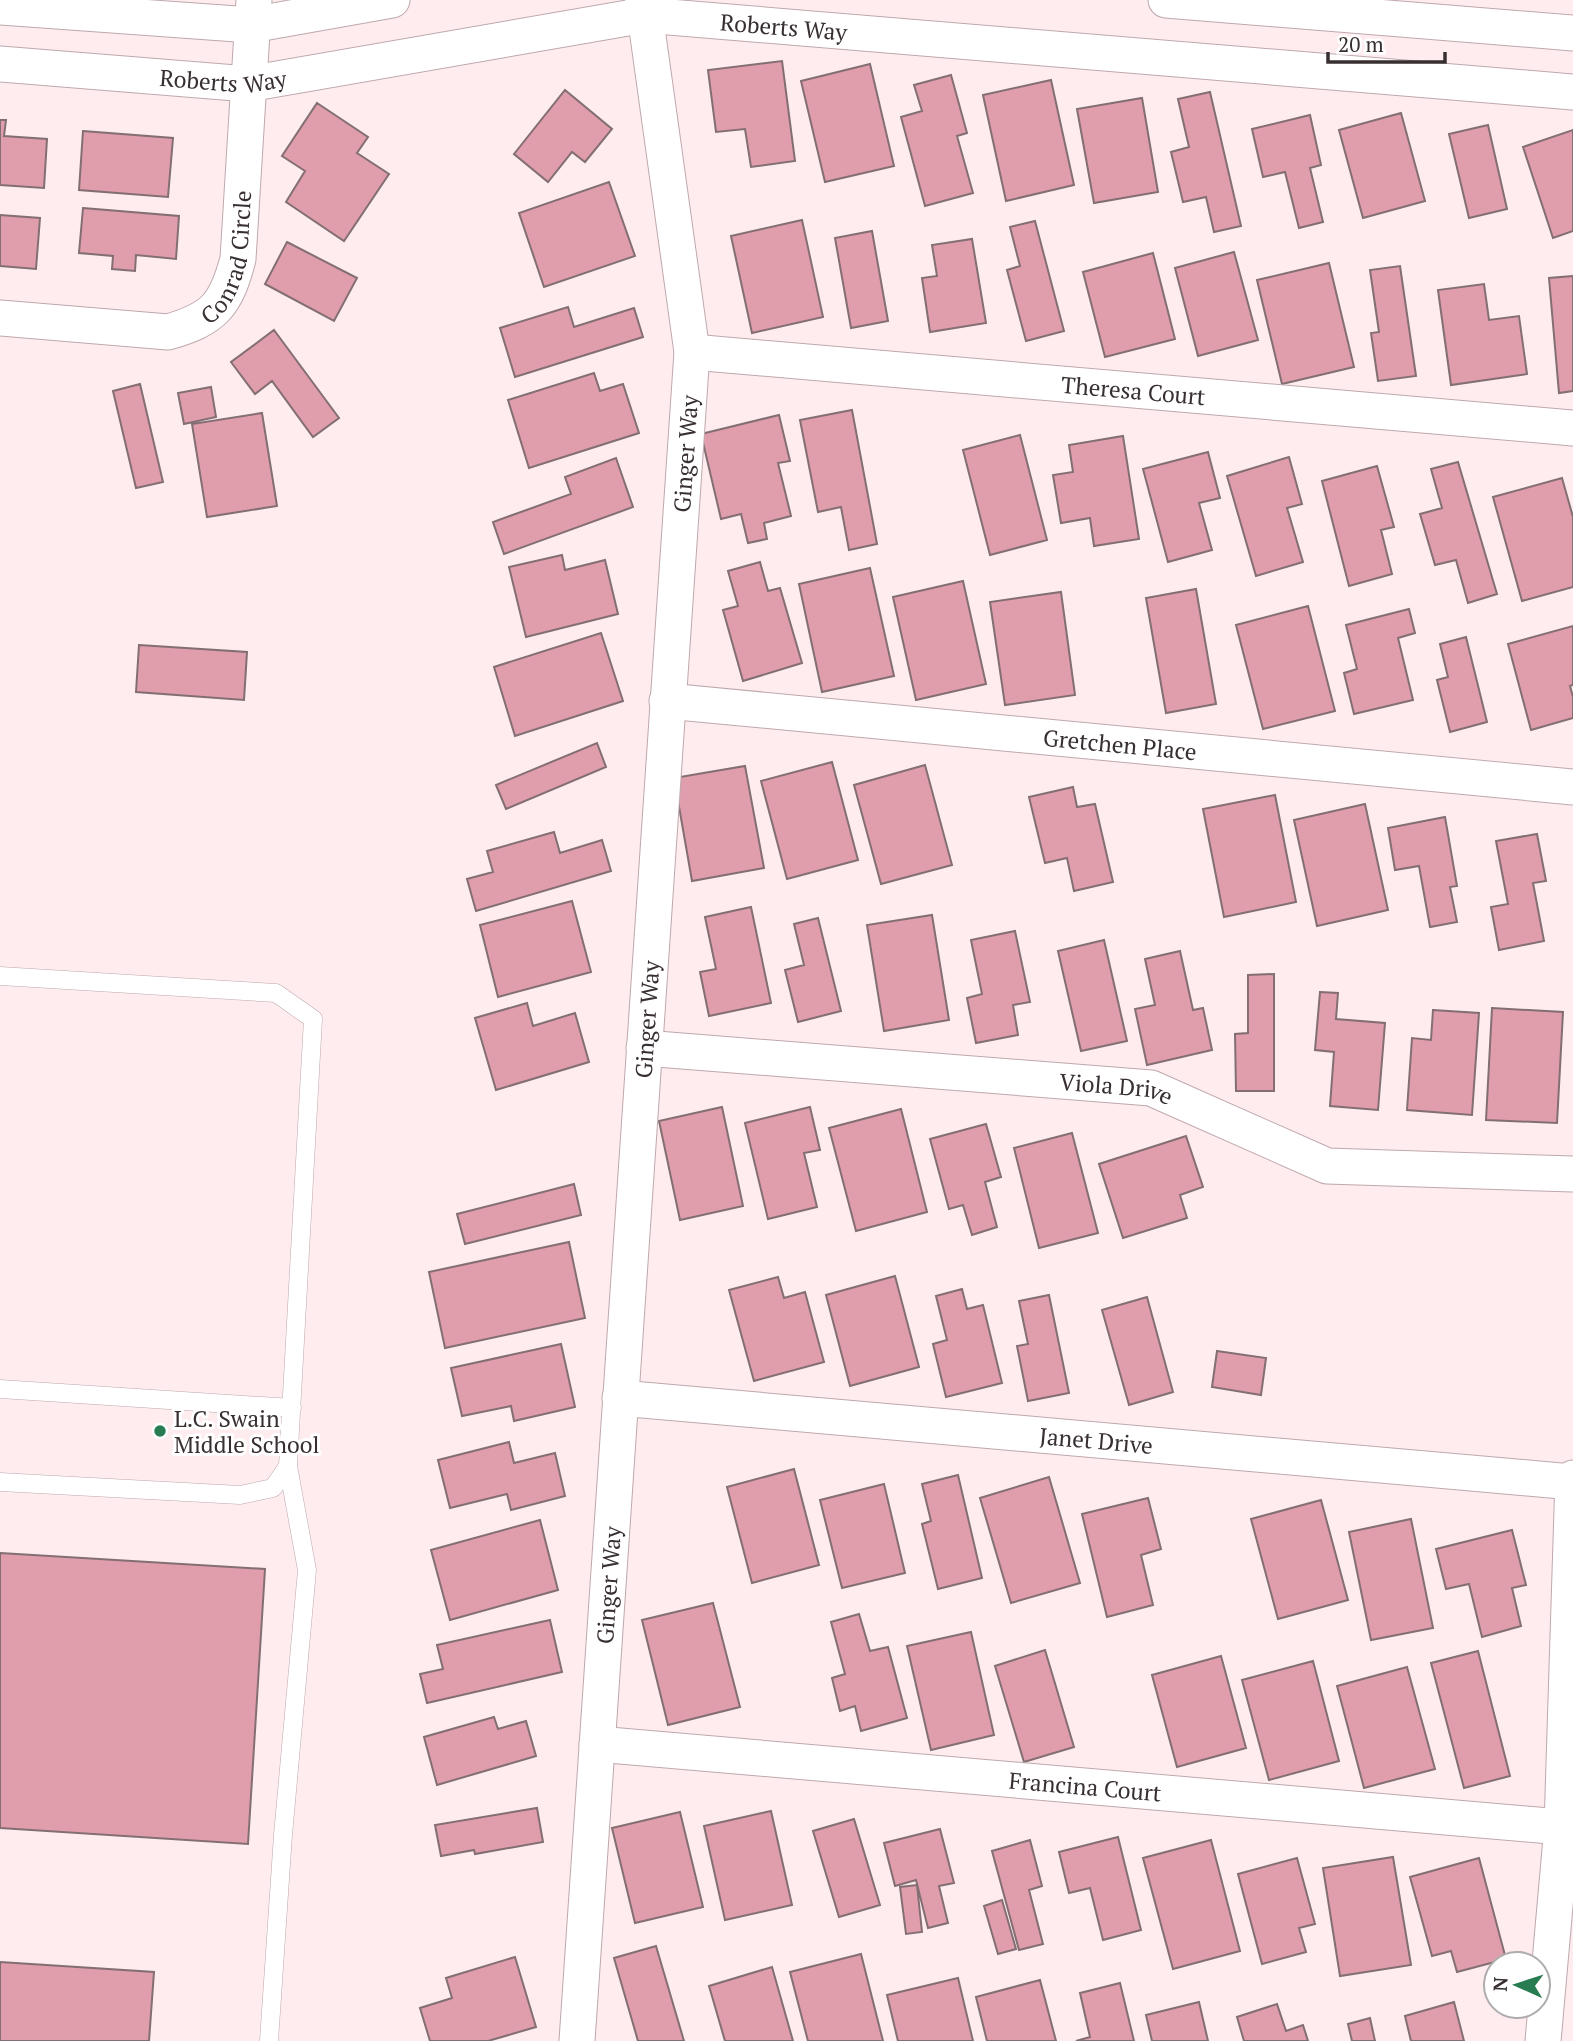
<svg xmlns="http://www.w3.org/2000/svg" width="1573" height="2041" font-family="'PT Serif',serif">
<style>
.building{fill:#e09dac;stroke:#836f73;stroke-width:2}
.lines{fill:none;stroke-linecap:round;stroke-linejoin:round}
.service-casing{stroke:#bfa8ad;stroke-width:19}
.minor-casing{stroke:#bfa8ad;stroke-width:37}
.service{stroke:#fff;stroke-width:18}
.minor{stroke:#fff;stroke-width:35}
.poi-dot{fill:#277d51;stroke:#fff;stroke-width:2.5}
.labels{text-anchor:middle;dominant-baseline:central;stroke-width:6;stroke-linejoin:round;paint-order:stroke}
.street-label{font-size:23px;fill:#382f31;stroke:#fff}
.poi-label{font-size:23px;fill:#382f31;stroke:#fff;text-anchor:start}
</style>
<rect width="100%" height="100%" fill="#feecef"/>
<path class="building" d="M782 61 795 161 751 167 745 129 716 132 708 70Z
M870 64 894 166 825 182 801 81Z
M951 75 967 133 957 136 973 193 925 206 901 117 922 111 914 85Z
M1051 80 1074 185 1006 201 983 95Z
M565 90 612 129 585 162 572 152 548 182 514 154Z
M1210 92 1241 226 1214 232 1206 197 1183 202 1171 152 1189 147 1178 99Z
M1142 98 1158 192 1094 203 1077 109Z
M317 103 368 137 357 153 389 174 344 241 286 202 305 171 282 156Z
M1401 113 1425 201 1363 218 1339 130Z
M1310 115 1321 165 1310 168 1323 222 1299 228 1285 172 1263 177 1252 129Z
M0 120H6L4 136 47 139 44 188 0 185Z
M1488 125 1507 209 1469 218 1449 134Z
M1573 130V231L1553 238 1523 147Z
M83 131 173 138 168 197 79 190Z
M609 182 635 256 544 287 519 213Z
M83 208 179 216 176 259 136 255 135 271 112 269 113 256 79 253Z
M0 215 40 218 36 269 0 266Z
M802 220 823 317 752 333 731 236Z
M1035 221 1064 331 1026 341 1007 270 1020 266 1010 227Z
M872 231 888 321 851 328 835 238Z
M972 239 986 323 930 332 922 278 937 276 932 245Z
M287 242 357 278 334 321 265 284Z
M1234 252 1258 340 1198 356 1175 268Z
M1153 253 1175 339 1105 357 1083 272Z
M1329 263 1354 367 1282 384 1257 280Z
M1400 266 1416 376 1378 381 1371 333 1379 332 1370 270Z
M1573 276V391L1559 393 1549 278Z
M1484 284 1489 320 1519 316 1527 374 1451 385 1438 290Z
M568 307 574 327 634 308 643 337 515 377 500 328Z
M274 330 339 418 313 437 272 381 255 394 231 362Z
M594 373 600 391 623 384 639 433 529 468 508 400Z
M140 384 163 482 136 488 113 391Z
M211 387 216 417 184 424 178 393Z
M852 410 877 544 849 550 841 507 818 512 800 420Z
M262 413 277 506 207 517 192 424Z
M779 415 790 461 778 463 791 516 764 523 767 539 748 543 741 514 721 519 701 434Z
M1020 435 1047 540 990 555 963 450Z
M1123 436 1139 539 1094 546 1090 518 1061 523 1053 475 1073 472 1069 445Z
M1208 452 1220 498 1199 503 1212 550 1168 562 1143 469Z
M1289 457 1302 504 1287 508 1303 562 1256 576 1227 476Z
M616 458 633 507 504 554 493 522 571 494 565 477Z
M1458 462 1497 594 1468 603 1456 560 1435 565 1420 514 1442 508 1431 469Z
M1377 466 1394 527 1381 530 1392 574 1349 586 1322 481Z
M1562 478 1573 517V587L1522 601 1493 497Z
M562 555 565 570 605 560 618 614 526 637 509 567Z
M760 562 768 591 780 588 802 663 743 681 723 610 738 606 728 571Z
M870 568 894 676 822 692 799 584Z
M963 581 986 684 916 700 893 597Z
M1196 589 1216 704 1166 713 1146 598Z
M1061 592 1075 695 1005 705 990 602Z
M1308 606 1335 711 1263 729 1236 625Z
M1409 609 1415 633 1398 638 1413 700 1354 714 1344 673 1357 669 1346 625Z
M1573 626V685L1570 686 1573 697V718L1531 730 1508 644Z
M601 633 623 701 515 736 494 667Z
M1466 637 1487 722 1450 732 1437 680 1448 677 1440 644Z
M139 645 247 652 244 700 136 692Z
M597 743 606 767 506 809 496 785Z
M832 762 858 860 787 879 761 781Z
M925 765 952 865 881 884 854 785Z
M745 766 764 868 692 881 674 778Z
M1073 787 1077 807 1095 804 1113 882 1074 891 1067 858 1045 863 1029 797Z
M1275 795 1296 902 1224 917 1203 809Z
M1365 804 1388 910 1317 926 1294 820Z
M1445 817 1457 886 1450 887 1457 922 1430 927 1419 866 1395 870 1388 828Z
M554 832 560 853 602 840 611 871 476 911 467 879 493 872 487 851Z
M1537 834 1546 881 1533 883 1544 941 1499 950 1491 907 1508 904 1496 841Z
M572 901 591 972 498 997 480 925Z
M751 907 771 1003 709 1016 700 972 716 969 705 917Z
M932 915 949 1020 884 1031 867 925Z
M818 918 841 1011 798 1022 785 970 804 965 794 924Z
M1015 931 1030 1002 1013 1005 1018 1035 976 1043 967 998 982 994 971 940Z
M1104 940 1127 1041 1081 1051 1058 951Z
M1180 951 1193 1010 1203 1008 1212 1050 1147 1065 1135 1009 1155 1005 1145 959Z
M1274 974V1091H1236L1235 1034 1248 1033V975Z
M1320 992 1338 993 1336 1019 1385 1023 1378 1110 1330 1106 1334 1052 1315 1050Z
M527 1003 533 1026 575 1013 589 1062 496 1090 475 1018Z
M1492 1008 1563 1012 1557 1123 1486 1120Z
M1433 1010 1479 1013 1472 1115 1407 1110 1412 1038 1431 1040Z
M722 1107 743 1206 680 1220 659 1121Z
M810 1107 820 1150 804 1153 817 1207 768 1219 745 1123Z
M901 1109 927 1212 856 1231 829 1128Z
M986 1124 1001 1177 985 1182 997 1227 972 1235 963 1205 949 1209 930 1139Z
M1072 1133 1098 1233 1039 1248 1014 1148Z
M1186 1136 1203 1187 1180 1195 1187 1218 1123 1238 1099 1164Z
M574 1184 581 1215 465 1244 457 1214Z
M569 1242 585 1318 445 1348 429 1272Z
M895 1276 919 1367 850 1386 826 1295Z
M778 1277 784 1298 805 1292 824 1362 754 1381 729 1290Z
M962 1289 967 1309 983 1305 1002 1383 946 1397 933 1344 947 1340 936 1296Z
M1049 1295 1069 1393 1028 1401 1017 1346 1028 1344 1019 1301Z
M1147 1297 1173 1392 1129 1405 1102 1310Z
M561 1344 575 1407 514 1421 511 1406 462 1416 451 1368Z
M1217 1351 1266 1358 1261 1395 1212 1387Z
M509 1442 514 1463 555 1453 565 1496 511 1510 507 1494 450 1508 438 1460Z
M794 1469 819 1565 752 1583 727 1487Z
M958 1475 982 1578 938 1589 922 1524 931 1521 922 1484Z
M1049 1477 1080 1583 1011 1603 980 1498Z
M884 1484 905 1573 842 1588 820 1500Z
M1148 1498 1161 1549 1141 1555 1153 1605 1107 1617 1082 1514Z
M1321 1500 1348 1600 1278 1619 1251 1519Z
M1411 1519 1433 1628 1371 1640 1349 1532Z
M540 1520 558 1590 450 1620 431 1550Z
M1512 1530 1526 1585 1512 1588 1521 1626 1482 1637 1469 1584 1446 1589 1436 1549Z
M0 1553 265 1569 248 1844 0 1828Z
M713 1603 740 1707 668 1725 642 1620Z
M859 1614 870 1651 888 1647 907 1718 861 1731 855 1706 840 1711 832 1678 845 1674 831 1622Z
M550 1620 562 1672 427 1703 420 1674 443 1669 437 1645Z
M971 1632 994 1735 931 1750 907 1646Z
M1045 1650 1074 1747 1024 1762 995 1666Z
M1478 1651 1510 1776 1464 1788 1431 1663Z
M1221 1656 1246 1748 1177 1767 1152 1675Z
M1313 1661 1339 1761 1269 1780 1242 1680Z
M1407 1667 1435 1769 1364 1788 1337 1686Z
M494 1717 498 1729 526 1721 536 1756 437 1785 424 1737Z
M537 1808 543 1842 475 1854 474 1850 441 1856 435 1825Z
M771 1811 792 1905 725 1920 704 1826Z
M680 1812 703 1907 635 1923 612 1828Z
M854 1819 880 1905 839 1917 813 1831Z
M940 1829 954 1883 939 1886 948 1923 928 1928 916 1880 895 1886 884 1843Z
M1118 1837 1141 1930 1103 1940 1090 1888 1069 1893 1059 1852Z
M1030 1840 1042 1886 1029 1890 1043 1944 1019 1950 992 1851Z
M1211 1840 1240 1951 1173 1969 1143 1858Z
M1393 1857 1411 1965 1340 1976 1323 1868Z
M1297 1858 1315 1924 1299 1928 1306 1952 1262 1964 1238 1874Z
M1479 1858 1506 1959 1457 1972 1451 1951 1432 1956 1410 1877Z
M917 1885 922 1932 906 1934 900 1887Z
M1002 1900 1016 1949 998 1954 984 1906Z
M656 1946 684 2041H638L614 1958Z
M861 1954 883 2041H808L790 1972Z
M515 1957 536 2027 488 2041H430L420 2008 452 1998 446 1978Z
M0 1962 154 1972 149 2041H0Z
M772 1967 793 2041H725L709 1986Z
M958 1978 973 2041H898L887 1995Z
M1040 1980 1056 2041H987L976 1997Z
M1120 1983 1134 2041H1076L1090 2037 1080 1993Z
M1199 2002 1208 2041H1152L1146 2015Z
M1454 2002 1464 2041H1411L1405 2016Z
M1277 2004 1286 2031 1303 2025 1308 2041H1244L1237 2017Z
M1370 2018 1375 2041H1352L1348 2024Z"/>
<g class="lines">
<defs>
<path id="service" d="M0 976 276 993 313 1019 288 1466 307 1570 283 1835 269 2041
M0 1389 292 1408
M0 1482 240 1495 273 1488 288 1466"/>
<g id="minor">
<path d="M1166 0 1573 33"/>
<path d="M0 7 251 25 392 0"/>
<path id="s1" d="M0 64 248 84 645 15 1573 92"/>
<path id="s2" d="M0 318 168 332C214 319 226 305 238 259L254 0"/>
<path id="s3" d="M692 352 1573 428"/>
<path id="s4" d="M667 701 1573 787"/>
<path id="s5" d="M644 1048 1151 1088 1327 1166 1573 1174"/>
<path id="s6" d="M620 1398 1573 1482"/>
<path id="s7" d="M597 1744 1573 1828"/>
<path id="s8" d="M577 2041 692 352 643 0"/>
<path d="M1543 2041 1562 1827 1573 1478"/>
</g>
</defs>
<use href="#service" class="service-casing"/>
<use href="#minor" class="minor-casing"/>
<use href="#service" class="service"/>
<use href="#minor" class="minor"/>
</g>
<circle class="poi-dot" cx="160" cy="1431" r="7"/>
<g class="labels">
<g class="street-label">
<text stroke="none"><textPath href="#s1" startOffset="791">Roberts Way</textPath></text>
<text stroke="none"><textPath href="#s1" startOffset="224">Roberts Way</textPath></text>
<text stroke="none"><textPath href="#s2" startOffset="276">Conrad Circle</textPath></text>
<text stroke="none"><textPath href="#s3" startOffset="443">Theresa Court</textPath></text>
<text stroke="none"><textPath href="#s8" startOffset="1591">Ginger Way</textPath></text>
<text stroke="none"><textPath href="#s4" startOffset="455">Gretchen Place</textPath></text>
<text stroke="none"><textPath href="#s8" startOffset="1024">Ginger Way</textPath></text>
<text stroke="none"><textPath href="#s5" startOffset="474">Viola Drive</textPath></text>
<text stroke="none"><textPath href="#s6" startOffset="478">Janet Drive</textPath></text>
<text stroke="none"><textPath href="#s8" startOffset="457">Ginger Way</textPath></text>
<text stroke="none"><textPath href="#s7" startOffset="490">Francina Court</textPath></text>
</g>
<g class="poi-label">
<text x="174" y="1418">L.C. Swain<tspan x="174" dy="26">Middle School</tspan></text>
</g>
</g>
<g transform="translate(1517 1985) rotate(273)"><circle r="33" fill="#ffffff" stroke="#afacad" stroke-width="2"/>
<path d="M0-5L12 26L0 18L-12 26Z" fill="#277d51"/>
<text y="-10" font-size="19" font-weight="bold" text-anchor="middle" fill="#382f31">N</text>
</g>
<path d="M1328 52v10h117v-10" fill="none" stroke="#382f31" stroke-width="3.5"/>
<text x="1338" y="52" font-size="21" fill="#382f31" stroke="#ffffff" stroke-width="5" paint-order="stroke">20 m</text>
</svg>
